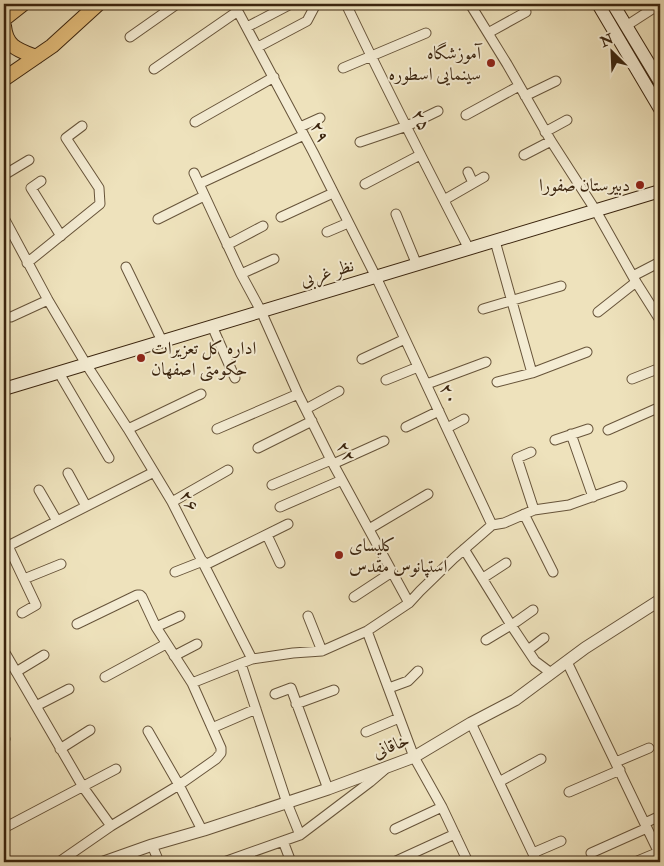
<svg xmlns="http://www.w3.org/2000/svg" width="664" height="866" font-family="'IM FELL Double Pica',Amiri,serif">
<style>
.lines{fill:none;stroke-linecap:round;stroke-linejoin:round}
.minor-casing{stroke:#67543a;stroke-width:11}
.tertiary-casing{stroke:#67543a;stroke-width:13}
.secondary-casing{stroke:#3a240e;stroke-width:14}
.primary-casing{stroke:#3a240e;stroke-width:16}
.minor{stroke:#f4ecd3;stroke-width:9}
.tertiary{stroke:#f4ecd3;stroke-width:11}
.secondary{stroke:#f4ecd3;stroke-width:12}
.primary{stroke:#e7c17e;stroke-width:14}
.poi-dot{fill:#8f2418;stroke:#f4ecd3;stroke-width:2}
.labels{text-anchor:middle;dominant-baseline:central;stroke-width:4;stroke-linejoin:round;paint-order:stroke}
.poi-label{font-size:18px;fill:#3a240e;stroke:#f4ecd3;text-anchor:end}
.street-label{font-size:18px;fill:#3a240e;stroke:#f4ecd3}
</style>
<rect width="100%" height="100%" fill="#eee2bc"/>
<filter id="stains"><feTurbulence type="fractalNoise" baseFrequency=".004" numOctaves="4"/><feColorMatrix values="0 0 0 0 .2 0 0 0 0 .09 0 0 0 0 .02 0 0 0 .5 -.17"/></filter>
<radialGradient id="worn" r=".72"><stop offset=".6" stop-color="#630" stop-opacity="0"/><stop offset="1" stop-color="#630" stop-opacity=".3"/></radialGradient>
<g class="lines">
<defs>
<path id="minor" d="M234 4 313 152 376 277 492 525
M346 4C385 86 427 168 469 249
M470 4 507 64 551 141 596 211 636 282 660 320
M626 26 660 4
M247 27 291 4
M488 33 526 12
M130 37 177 4
M258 47 307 21 316 4
M343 68 426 33
M154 69 238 11
M525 96 556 81
M466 115 519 86
M195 122 274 77
M300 127 320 118
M545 132 567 120
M360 142 407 126 438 111
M524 155 551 141
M468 172 473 183
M194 173 241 274 261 311 298 394 331 460 409 603
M4 175 29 160
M41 181 31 188 61 236
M199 184 304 135
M365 184 420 155
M444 200 484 177
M396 214 417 265
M281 217 333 193
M4 218 48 300 86 364 128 429 172 502 252 659
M158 219 204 196
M327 232 348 223
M495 241 532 373
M227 245 263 226
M27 263 100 204 99 188 66 138 82 126
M126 267 162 341
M241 274 274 259
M633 276 660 262
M483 309 561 286
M598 312 636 282
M11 317 48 300
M212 326 235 378
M362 359 405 339
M59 373 109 458
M632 379 660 368
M386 380 418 367
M497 382 532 373 587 352
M427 384 486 362
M306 409 339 391
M406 427 439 411
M447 428 464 419
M128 429 201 394
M217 429 298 394
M608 430 660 407
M571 434 593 497
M555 440 588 429
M258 448 312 421
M531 452 517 458 534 510
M333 464 384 441
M68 473 86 506
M272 485 331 460
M39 490 57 521
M172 502 228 470
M280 507 342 480
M524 514 553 572
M369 529 428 494
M267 535 280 563
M8 546 36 605 22 613
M4 548 154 472
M464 549 511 625 535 661 551 673
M205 565 288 524
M175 572 203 561
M483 578 506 563
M24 579 61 564
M354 597 392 572
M308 616 322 651
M156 627 180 616
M367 631 414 757 442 807 468 862
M486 640 516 622 533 610
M528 650 544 638
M4 651 83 787 111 826
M174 656 197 644
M567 662 660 855
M241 664 287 803 300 835
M16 672 44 655
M105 677 166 644
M192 683 252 659 293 653 322 651 367 631 409 603 420 591 454 558 492 525 504 523 534 510 569 505 622 486
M389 688 408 681 418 671
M275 694 291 688 328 789
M296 704 334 690
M36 706 69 689
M471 723 537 862
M212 728 256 709
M148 731 179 785 202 830
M366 732 399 718
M4 740 5 739
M60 749 90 730
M616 762 649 748
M499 782 541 759
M569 792 620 770
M645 823 660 816
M4 828 116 769
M395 829 442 807
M283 841 291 862
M152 845 159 862
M533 853 561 841
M591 853 647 828
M396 861 455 834
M59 862 111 826 179 785 216 759 221 753V748L192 683 156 627 142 597 140 595H137L77 624
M224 862 300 835 370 782 384 770
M635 862 659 852"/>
<path id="tertiary" d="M104 862 152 845 204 830 328 789 414 757 471 723 515 700 585 648 660 600"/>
<path id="secondary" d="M598 4 660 109
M613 4 660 82
M4 389 660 191"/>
<path id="primary" d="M4 19 23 4
M4 26C6 47 18 50 36 57
M4 79 52 46 98 4"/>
</defs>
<use href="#minor" class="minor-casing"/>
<use href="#tertiary" class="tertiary-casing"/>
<use href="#secondary" class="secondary-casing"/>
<use href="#primary" class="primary-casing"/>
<use href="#minor" class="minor"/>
<use href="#tertiary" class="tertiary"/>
<use href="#secondary" class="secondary"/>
<use href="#primary" class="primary"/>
</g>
<g class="poi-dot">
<circle cx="491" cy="63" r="5"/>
<circle cx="640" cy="185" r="5"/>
<circle cx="141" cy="358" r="5"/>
<circle cx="339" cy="555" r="5"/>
</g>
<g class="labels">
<g class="poi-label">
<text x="481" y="53">آموزشگاه<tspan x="481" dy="21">سینمایی اسطوره</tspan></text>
<text x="630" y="185">دبیرستان صفورا</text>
<text x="151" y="348" text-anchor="start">اداره کل تعزیرات<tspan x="151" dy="21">حکومتی اصفهان</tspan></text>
<text x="349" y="545" text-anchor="start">کلیسای<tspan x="349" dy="21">استپانوس مقدس</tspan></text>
</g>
<g class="street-label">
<text transform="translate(421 120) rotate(64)">۲۵</text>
<text transform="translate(320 132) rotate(63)">۲۹</text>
<text transform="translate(327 273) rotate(-17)">نظر غربی</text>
<text transform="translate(449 394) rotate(65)">۲۰</text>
<text transform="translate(346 452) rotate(62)">۲۲</text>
<text transform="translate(189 501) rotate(62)">۲۶</text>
<text transform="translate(391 746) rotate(-22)">خاقانی</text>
</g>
</g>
<rect width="664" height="866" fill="none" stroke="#eee2bc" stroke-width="20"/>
<rect x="5" y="5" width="654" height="856" fill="none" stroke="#3a240e" stroke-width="2.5"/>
<rect x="10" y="10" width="644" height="846" fill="none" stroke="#3a240e"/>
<g transform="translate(612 52) rotate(336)" stroke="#f4ecd3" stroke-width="4" paint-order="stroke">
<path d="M0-4L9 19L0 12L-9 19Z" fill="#3a240e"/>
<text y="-8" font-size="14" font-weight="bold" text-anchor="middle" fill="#3a240e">N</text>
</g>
<rect width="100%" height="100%" filter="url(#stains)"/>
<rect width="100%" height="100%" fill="url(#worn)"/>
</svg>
